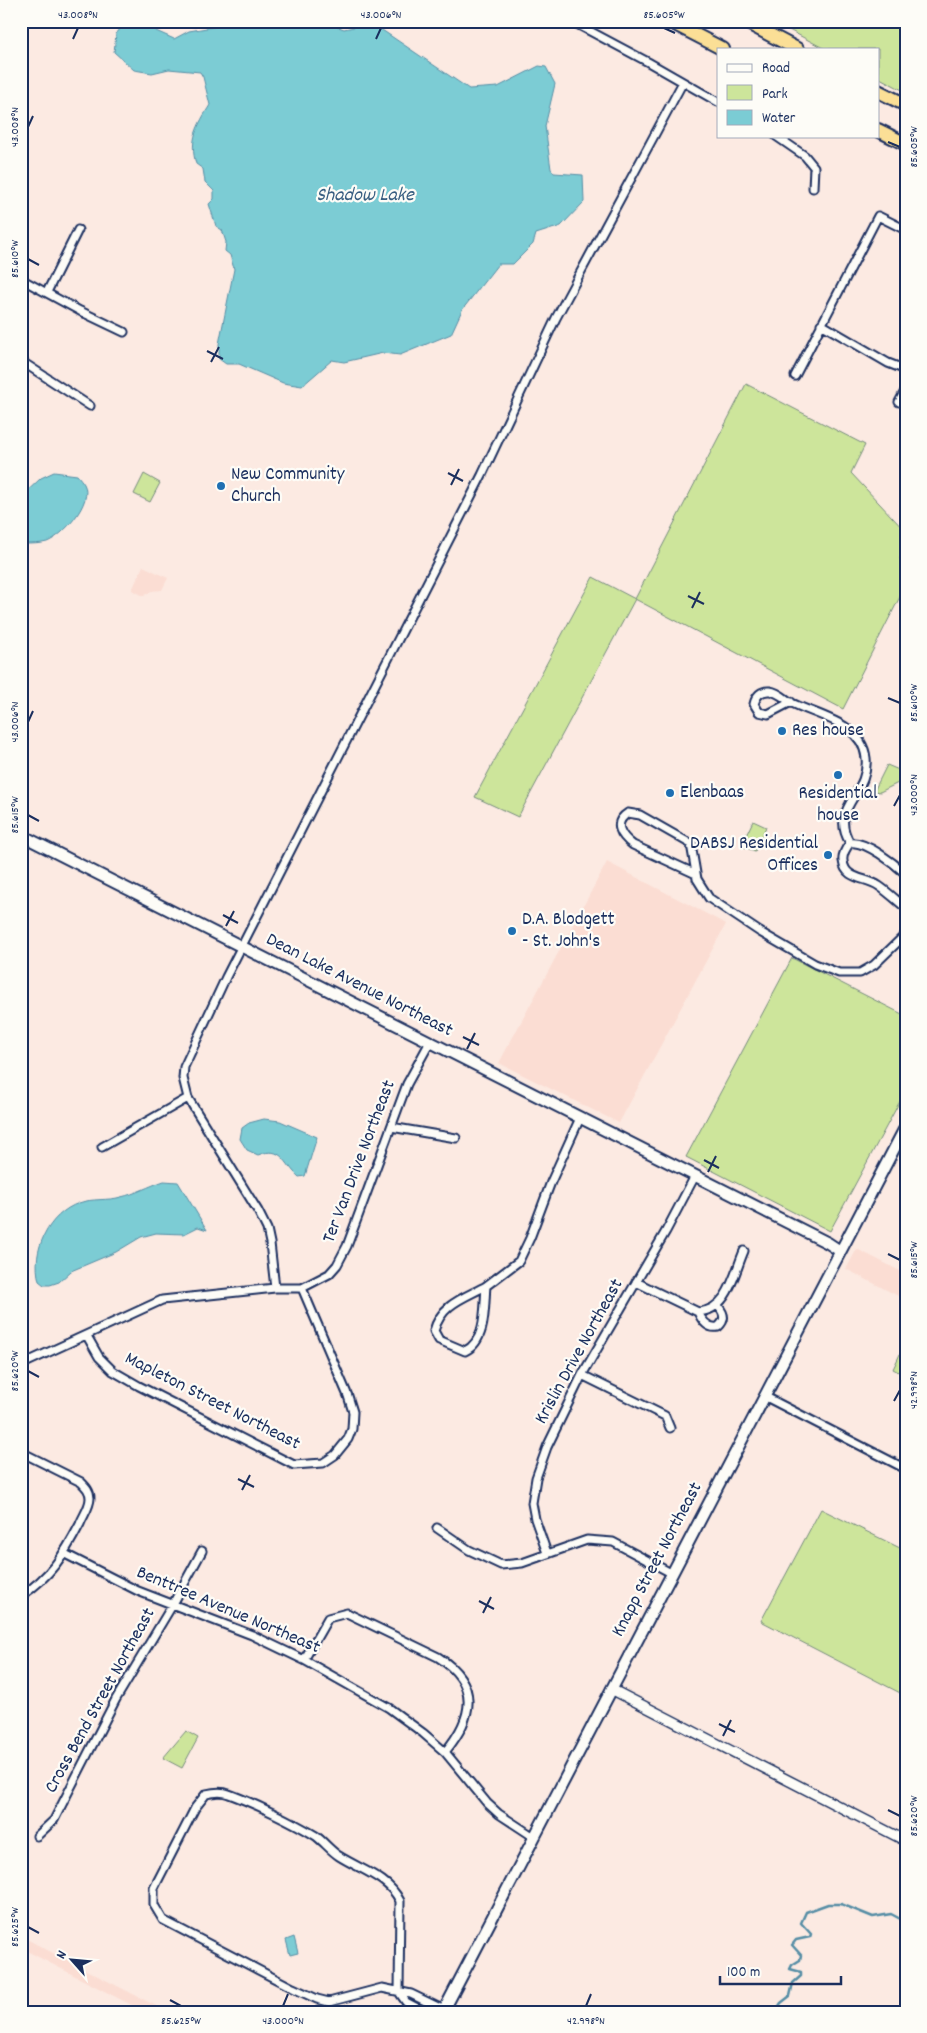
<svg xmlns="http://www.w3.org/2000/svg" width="927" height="2033" font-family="Dekko,sans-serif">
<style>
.built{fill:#fbddd3}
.green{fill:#cde59b;stroke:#748a7c}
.water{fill:#7bccd4;stroke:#558da5}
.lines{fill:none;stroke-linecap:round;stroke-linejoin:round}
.stream{stroke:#558da5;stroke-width:2.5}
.minor-casing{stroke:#1b2f5e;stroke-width:11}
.tertiary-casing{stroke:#1b2f5e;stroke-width:12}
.secondary-casing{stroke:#1b2f5e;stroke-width:14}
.motorway-casing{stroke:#1b2f5e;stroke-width:16}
.minor{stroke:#fdfcf7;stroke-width:7}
.tertiary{stroke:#fdfcf7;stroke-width:9}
.secondary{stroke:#fdfcf7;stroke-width:10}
.motorway{stroke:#fbdf96;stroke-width:12}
.ticks{fill:none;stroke:#1b2f5e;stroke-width:2}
.poi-dot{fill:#1f6fb2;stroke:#fdfcf7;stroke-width:2}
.labels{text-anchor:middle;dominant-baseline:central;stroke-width:4.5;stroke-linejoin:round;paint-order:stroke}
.poi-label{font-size:19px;fill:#1b2f5e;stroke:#fdfcf7;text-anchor:start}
.street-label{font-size:19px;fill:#1b2f5e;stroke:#fdfcf7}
.water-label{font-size:20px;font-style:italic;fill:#385e81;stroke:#fdfcf7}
.neatline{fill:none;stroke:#1b2f5e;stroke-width:2}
.ticks-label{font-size:12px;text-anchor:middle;fill:#1b2f5e}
</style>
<rect width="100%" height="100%" fill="#fceae2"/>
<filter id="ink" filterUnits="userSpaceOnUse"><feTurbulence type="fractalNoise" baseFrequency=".02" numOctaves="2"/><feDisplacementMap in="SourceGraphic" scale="10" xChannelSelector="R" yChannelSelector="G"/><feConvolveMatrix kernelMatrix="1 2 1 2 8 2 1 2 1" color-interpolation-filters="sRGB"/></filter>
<g filter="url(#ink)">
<path class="built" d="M143 566 168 578 162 590 151 591 144 596 132 590Z
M607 862 726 924 619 1123 499 1063Z
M857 1249 906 1274V1300L846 1269Z
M21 1936 49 1951 168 2012H145L21 1948Z"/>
<path class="green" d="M772 21H906V92L878 77V49H825Z
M746 384 865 445 851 473 906 532V545L900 558 906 585 843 709 635 599 518 817 475 797 593 577 635 599Z
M144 474 160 483 150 502 134 494Z
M887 765 906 773V779L880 792 874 791Z
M753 821 766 827 755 851 741 846Z
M792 958 906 1016V1090L830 1231 686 1157Z
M901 1352 906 1354V1376L893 1369Z
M821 1509 906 1551V1696L761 1621Z
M186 1731 198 1738 182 1768 163 1758Z"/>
<path class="water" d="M116 21H150L156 31 174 39 189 31 248 21H322L344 29 363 25 382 30 469 89 498 87 539 66 546 67 555 84 545 126 551 169 554 173 583 175 584 202 561 226 536 234 533 244 513 264H498L462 310 451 334 400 355 383 353 344 362 332 360 302 386 283 383 239 364H226L219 359V344L234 269 230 255 225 251 226 242 222 230 216 226 209 204 214 199V191L205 182 203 169 196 164C189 140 197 126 210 105L203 77 200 72 169 69 152 73 134 70 114 52 116 34 120 29Z
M54 472 77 475C79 477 82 481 84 484 94 502 63 536 47 542 40 544 31 544 24 544L21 543V497L41 478Z
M264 1119 280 1121 317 1137 305 1176 299 1177C284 1164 283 1145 258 1155L247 1150 240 1139 242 1128 249 1123Z
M164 1181 178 1182 207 1230 198 1227 184 1234 156 1233 141 1237 116 1252 71 1271 59 1282 50 1285H44L39 1281C31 1251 48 1214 79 1203 92 1198 108 1201 121 1197 135 1194 149 1186 164 1181Z
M294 1937 298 1953 290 1955 286 1940Z"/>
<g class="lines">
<path class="stream" d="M775 2012 781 2003 790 1996 793 1983 801 1976V1972L790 1969 792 1965 800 1960 801 1955 792 1945 796 1940 810 1937 811 1934 801 1923 806 1912 828 1904H841L873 1917 891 1914 906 1922"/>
<defs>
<path id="minor" d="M571 21 648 62 718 102
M776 136 805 156 814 167 813 188
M21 279 80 311 124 332
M47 292 78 230
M821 324 888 363 906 370
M21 361 90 406
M795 376 878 216 906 230
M899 402 906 389
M791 702 768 714 759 712 754 704C756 696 761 690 770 691 778 692 784 698 790 702 816 716 862 722 866 758 870 795 828 807 850 843
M696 874 633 845C621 836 612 823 628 813L640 815 691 844 697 879 709 898 760 932 815 964 839 973H860L874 965 906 934
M906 874C895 864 865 840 850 843 846 848 842 854 843 861 845 880 866 877 879 886 888 892 897 901 906 908
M391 1127 456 1138
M102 1147 188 1098
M636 1282 698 1312C728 1311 734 1274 744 1251
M486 1286 519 1261 530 1238 551 1182 580 1118
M486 1286C484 1307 487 1341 465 1351L439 1340 434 1331C441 1304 464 1298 486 1286Z
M275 1288 270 1243 267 1229 258 1211 188 1098 183 1078 184 1067 226 977 482 475 556 318 683 82
M698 1312C702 1321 708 1329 718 1327 726 1320 725 1314 718 1306
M87 1336 99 1357 113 1371 139 1386 294 1465 323 1463 335 1455 348 1439 352 1429 353 1412 348 1396 302 1288
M25 1363 162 1300 275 1288H302L329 1274 337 1265 347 1246 407 1084 430 1042
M582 1375 665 1416 670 1428
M764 1396 906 1469
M21 1452 81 1482C86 1487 90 1491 90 1498 90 1507 83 1516 80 1524 64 1555 51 1576 21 1596
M437 1528 469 1550 501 1565 522 1563 587 1540 613 1542 671 1573
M547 1553 535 1519 532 1503 536 1478 547 1447 582 1375 666 1231 695 1176
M65 1554 138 1591 252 1635 304 1660 389 1708 423 1733 445 1752 487 1803 499 1814 534 1837
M304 1660 328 1618 347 1613 438 1657C480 1684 474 1717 445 1752
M37 1836 54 1820 116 1699 173 1604 202 1551
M399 1992 400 1901C388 1877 361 1870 339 1856 331 1851 324 1842 316 1836 293 1822 254 1803 229 1794 222 1791 214 1792 206 1794L195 1808 154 1888V1905L163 1920 293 1988 317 1999 329 2002 382 1988 411 1994 444 2010
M399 1992 406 2002 425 2012"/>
<path id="tertiary" d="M611 1689 906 1841"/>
<path id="secondary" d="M21 835 828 1243 840 1251
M443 2012 906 1126"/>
<path id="motorway" d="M669 21 723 49
M744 21 797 49
M878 91 906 105
M878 130 906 144"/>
</defs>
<use href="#minor" class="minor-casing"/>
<use href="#tertiary" class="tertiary-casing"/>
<use href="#secondary" class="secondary-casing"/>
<use href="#motorway" class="motorway-casing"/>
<use href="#minor" class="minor"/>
<use href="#tertiary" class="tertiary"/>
<use href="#secondary" class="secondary"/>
<use href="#motorway" class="motorway"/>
</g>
</g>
<path class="ticks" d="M664 28 675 33M73 39 78 28M376 39 381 28M28 127 33 116M888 142 900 147M28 259 39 265M207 351 223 359M211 362 219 347M448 473 463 481M451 485 459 469M688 596 704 604M692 608 700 592M888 698 900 703M28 722 33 711M894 806 900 795M28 815 39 821M223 915 238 923M226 926 234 911M463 1037 479 1045M467 1049 475 1033M704 1160 719 1168M708 1172 716 1156M888 1254 900 1260M28 1371 39 1377M894 1401 900 1390M238 1479 254 1487M242 1490 250 1475M479 1601 494 1609M483 1613 491 1597M719 1724 735 1732M723 1736 731 1720M888 1810 900 1816M28 1927 39 1933M170 2000 181 2006M283 2006 288 1994M586 2006 591 1994"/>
<g class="poi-dot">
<circle cx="221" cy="486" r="5"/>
<circle cx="782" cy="731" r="5"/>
<circle cx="838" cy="775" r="5"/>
<circle cx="670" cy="793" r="5"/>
<circle cx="828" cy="855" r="5"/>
<circle cx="512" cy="931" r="5"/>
</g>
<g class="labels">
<g class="poi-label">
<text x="231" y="475">New Community<tspan x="231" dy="22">Church</tspan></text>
<text x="792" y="731">Res house</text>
<text x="680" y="793">Elenbaas</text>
<text x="838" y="794" text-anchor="middle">Residential<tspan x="838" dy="22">house</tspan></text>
<text x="818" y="844" text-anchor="end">DABSJ Residential<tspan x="818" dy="22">Offices</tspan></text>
<text x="522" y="920">D.A. Blodgett<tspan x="522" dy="22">- St. John's</tspan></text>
</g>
<g class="street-label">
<text transform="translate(359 986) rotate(27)">Dean Lake Avenue Northeast</text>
<text transform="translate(360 1162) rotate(-69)">Ter Van Drive Northeast</text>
<text transform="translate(580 1352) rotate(-61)">Krislin Drive Northeast</text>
<text transform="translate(212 1402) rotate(27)">Mapleton Street Northeast</text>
<text transform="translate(658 1560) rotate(-62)">Knapp Street Northeast</text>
<text transform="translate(228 1611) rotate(23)">Benttree Avenue Northeast</text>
<text transform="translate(101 1701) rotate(-61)">Cross Bend Street Northeast</text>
</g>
<g class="water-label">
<text x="365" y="196">Shadow Lake</text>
</g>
</g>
<rect width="927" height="2033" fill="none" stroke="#fdfcf7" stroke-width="55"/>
<rect x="717" y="48" width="162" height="90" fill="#fdfcf7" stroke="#a3aaba"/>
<rect x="727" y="64" width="25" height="8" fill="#fdfcf7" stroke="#a3aaba"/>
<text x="762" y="72" font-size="15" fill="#1b2f5e">Road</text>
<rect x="727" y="85" width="25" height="15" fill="#cde59b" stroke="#a3aaba"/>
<text x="762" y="98" font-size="15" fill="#1b2f5e">Park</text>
<rect x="727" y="110" width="25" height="15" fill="#7bccd4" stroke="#a3aaba"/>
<text x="762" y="122" font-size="15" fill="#1b2f5e">Water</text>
<g transform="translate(72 1960) rotate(297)" stroke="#fdfcf7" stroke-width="4" paint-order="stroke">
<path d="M0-4L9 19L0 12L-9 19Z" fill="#1b2f5e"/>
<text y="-8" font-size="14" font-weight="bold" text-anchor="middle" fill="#1b2f5e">N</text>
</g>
<path d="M720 1976v8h121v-8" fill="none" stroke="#1b2f5e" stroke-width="2.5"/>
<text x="727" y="1976" font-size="15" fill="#1b2f5e" stroke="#fdfcf7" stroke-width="4" paint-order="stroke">100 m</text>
<rect x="28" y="28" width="872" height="1978" class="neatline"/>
<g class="ticks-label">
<text x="78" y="18">43.008°N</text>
<text x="381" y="18">43.006°N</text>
<text x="664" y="18">85.605°W</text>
<text transform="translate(14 127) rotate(-90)" y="4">43.008°N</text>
<text transform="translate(913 147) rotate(-90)" y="4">85.605°W</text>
<text transform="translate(14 259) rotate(-90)" y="4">85.610°W</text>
<text transform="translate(913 703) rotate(-90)" y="4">85.610°W</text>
<text transform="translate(14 722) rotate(-90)" y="4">43.006°N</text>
<text transform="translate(913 795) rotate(-90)" y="4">43.000°N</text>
<text transform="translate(14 815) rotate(-90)" y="4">85.615°W</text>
<text transform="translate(913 1260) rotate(-90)" y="4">85.615°W</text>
<text transform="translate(14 1371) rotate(-90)" y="4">85.620°W</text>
<text transform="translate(913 1390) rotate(-90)" y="4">42.998°N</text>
<text transform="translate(913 1816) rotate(-90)" y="4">85.620°W</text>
<text transform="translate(14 1927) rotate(-90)" y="4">85.625°W</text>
<text x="181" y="2024">85.625°W</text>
<text x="283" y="2024">43.000°N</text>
<text x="586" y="2024">42.998°N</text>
</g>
</svg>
